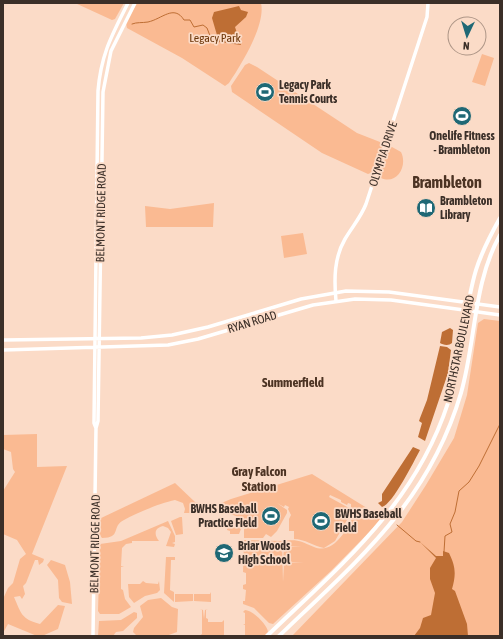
<svg xmlns="http://www.w3.org/2000/svg" width="503" height="639" font-family="'Asap Condensed',sans-serif">
<style>
.green{fill:#faba92}
.water{fill:#be6e34}
.lines{fill:none;stroke-linecap:round;stroke-linejoin:round}
.stream{stroke:#be6e34;stroke-width:1}
.secondary{stroke:#fff;stroke-width:3.5}
.primary{stroke:#fff;stroke-width:4}
.labels{text-anchor:middle;dominant-baseline:central;stroke-width:3.5;stroke-linejoin:round;paint-order:stroke}
.park-label{font-size:12px;fill:#6c3609;stroke:#fbdbc7}
.poi-label{font-size:12px;font-weight:bold;fill:#3b2f28;stroke:#fbdbc7;text-anchor:start}
.street-label{font-size:12px;fill:#3b2f28;stroke:#fbdbc7}
.neighbourhood-label{font-size:13px;font-weight:bold;fill:#4c3323;stroke:#fbdbc7}
.district-label{font-size:16px;font-weight:bold;fill:#4c3323;stroke:#fbdbc7}
</style>
<rect width="100%" height="100%" fill="#fbdbc7"/>
<path class="green" d="M75 3H124L115 19 112 20Z
M137 3H261C266 25 241 65 229 83L225 86 182 58 127 28 126 23Z
M482 54 494 58 485 86 472 82Z
M249 63 257 67 357 133 380 142 382 147 373 172 368 174 322 153 232 92 231 86 245 65Z
M392 147 401 152C408 166 397 185 381 178L380 175 388 148Z
M214 203 213 227H146L145 206 170 209Z
M303 233 307 254 284 258 281 236Z
M484 319 500 321V636H292L402 522 426 485 454 438 467 395 478 323Z
M37 434V467L67 466 32 554 44 559 43 562 39 565 38 560H35L26 583 23 586 25 594 22 599 20 596 14 597C21 613 21 619 40 624L58 605 65 606 58 629 42 636H37L8 624 3 633V599L8 588 13 583 20 559 26 554 17 540 3 534V491L15 472 13 469 11 452 3 449V435Z
M312 474 383 518 332 570 273 624 269 623 254 608 243 604V601H245L246 590 243 589V585L246 584V573L243 572 244 540 282 541 283 582 284 563H304L283 562 284 547H302L284 546 283 541C299 539 301 542 314 547 334 555 347 529 354 515L351 507V504L348 503 347 505 341 502V500L330 495 329 497 349 508 351 513 335 541 324 548C313 546 305 539 294 539V531H289V519L291 515 288 509 289 507 285 505 284 507 277 503 287 510V513L277 531 271 537 266 534 263 538H244V529L246 528C240 507 209 513 191 513L192 508 197 504 191 508 190 513H184L185 509 183 503 175 500C160 503 137 513 124 520 111 526 122 538 102 538L99 534V519L175 483 195 502 212 507 231 499Z
M180 517H182L183 534 176 535 171 521Z
M227 520 241 529 239 534H230V531L227 530Z
M168 521 175 536V542L172 543 175 544 174 547 166 546 171 532 168 528 163 526C154 528 154 535 159 541H132V543L126 544 122 548 121 566H124L121 567V589L123 590 125 599 131 607 119 614H100L98 611 100 544 121 541Z
M166 557H175V560H171L170 590 174 592V602L164 593Z
M51 560 65 565 70 582 72 604 62 602 59 598 58 580 47 565Z
M143 581 146 583 158 584 159 581 160 590 157 593 145 596 134 603 129 597 128 584H140Z
M211 592V602L194 601V594H210Z
M175 594H193V601L175 602Z
M161 598 172 607 178 609 177 632 166 636H137L133 632 134 628 143 617 140 606 148 600Z
M200 609 203 610 204 619 205 610 208 609 206 610V618L208 619V622H222L224 620V636H199L202 634V610Z
M245 610C252 610 267 624 268 632L264 636H245V625L243 624H245V613L243 612Z
M134 612 137 613V618L123 631 116 632 113 636H98L99 621 121 620Z"/>
<path class="water" d="M239 6 241 10 248 12 246 17 235 27 241 45 219 42 212 18 214 12Z
M450 328 453 330 452 343C449 346 443 345 440 343L442 332Z
M440 346 447 347 451 350 448 373 425 441 418 437 422 423 419 421 420 418 427 400Z
M413 447 420 450C414 461 393 504 382 507L378 503 382 501V494Z
M420 542 436 556H443V551L449 553C456 567 456 575 452 589L455 591 467 624 468 636H414L420 628 423 618 431 615 435 593 430 579V568L436 558Z"/>
<g class="lines">
<path class="stream" d="M132 24C137 22 142 23 148 22 162 19 174 4 184 20H190L194 27 203 25 207 28 212 41 216 43 219 42
M397 525 416 541 420 542
M444 552 445 536 452 532 450 524 455 512 459 491 469 482 479 466 500 424"/>
<path class="secondary" d="M336 301C334 279 334 258 345 239 352 227 361 217 366 204L427 17 428 3
M3 340 141 338 172 335 208 327 301 299 346 291 389 292 500 307
M3 350 168 345 198 339 313 305 355 299 391 300 500 315
M96 428 94 423 98 91C101 54 112 35 128 3
M93 636 96 428 98 421 103 92 111 51 135 3"/>
<path class="primary" d="M267 636C342 564 415 504 448 403 463 360 463 313 476 270 482 251 491 234 500 218
M279 636C358 560 429 502 461 393 476 341 473 283 500 235"/>
</g>
<defs>
<symbol id="stadium-disc" viewBox="-11 -11 22 22"><circle r="9.5" fill="#1f6875" stroke="#fbdbc7"/><path d="M0-5a6.5 5 0 1 0 0 10a6.5 5 0 1 0 0-10ZM-3.5-1.8h7v3.6h-7Z" fill="#fff"/></symbol>
<symbol id="library-disc" viewBox="-11 -11 22 22"><circle r="9.5" fill="#1f6875" stroke="#fbdbc7"/><path d="M-6-4Q-3-5.5-.7-3.5V5Q-3 3-6 4ZM6-4Q3-5.5 .7-3.5V5Q3 3 6 4Z" fill="#fff"/></symbol>
<symbol id="school-disc" viewBox="-11 -11 22 22"><circle r="9.5" fill="#1f6875" stroke="#fbdbc7"/><path d="M0-5L7-2L0 1L-7-2ZM-4 1L0 2.5L4 1V4Q0 6-4 4Z" fill="#fff"/></symbol>
</defs>
<g fill-rule="evenodd">
<use href="#stadium-disc" x="254" y="81" width="22" height="22"/>
<use href="#stadium-disc" x="451" y="105" width="22" height="22"/>
<use href="#library-disc" x="415" y="197" width="22" height="22"/>
<use href="#stadium-disc" x="260" y="505" width="22" height="22"/>
<use href="#stadium-disc" x="310" y="510" width="22" height="22"/>
<use href="#school-disc" x="213" y="542" width="22" height="22"/>
</g>
<g class="labels">
<g class="park-label">
<text x="215" y="38">Legacy Park</text>
</g>
<g class="poi-label">
<text x="279" y="85">Legacy Park<tspan x="279" dy="14">Tennis Courts</tspan></text>
<text x="462" y="136" text-anchor="middle">Onelife Fitness<tspan x="462" dy="14">- Brambleton</tspan></text>
<text x="440" y="201">Brambleton<tspan x="440" dy="14">Library</tspan></text>
<text x="257" y="509" text-anchor="end">BWHS Baseball<tspan x="257" dy="14">Practice Field</tspan></text>
<text x="335" y="514">BWHS Baseball<tspan x="335" dy="14">Field</tspan></text>
<text x="238" y="546">Briar Woods<tspan x="238" dy="14">High School</tspan></text>
</g>
<g class="street-label">
<text transform="translate(383 154) rotate(-72)">OLYMPIA DRIVE</text>
<text transform="translate(101 213) rotate(-89)">BELMONT RIDGE ROAD</text>
<text transform="translate(252 322) rotate(-17)">RYAN ROAD</text>
<text transform="translate(459 349) rotate(-78)">NORTHSTAR BOULEVARD</text>
<text transform="translate(95 544) rotate(-89)">BELMONT RIDGE ROAD</text>
</g>
<g class="neighbourhood-label">
<text x="293" y="382">Summerfield</text>
<text x="259" y="471">Gray Falcon<tspan x="259" dy="15">Station</tspan></text>
</g>
<g class="district-label">
<text x="447" y="182">Brambleton</text>
</g>
</g>
<rect width="503" height="639" fill="none" stroke="#3b2f28" stroke-width="8"/>
<g transform="translate(467 36) rotate(184)"><circle r="19" fill="#fbdbc7" stroke="#ae9687"/>
<path d="M0-3L7 15L0 10L-7 15Z" fill="#1f6875"/>
<text y="-6" font-size="11" font-weight="bold" text-anchor="middle" fill="#3b2f28">N</text>
</g>
</svg>
